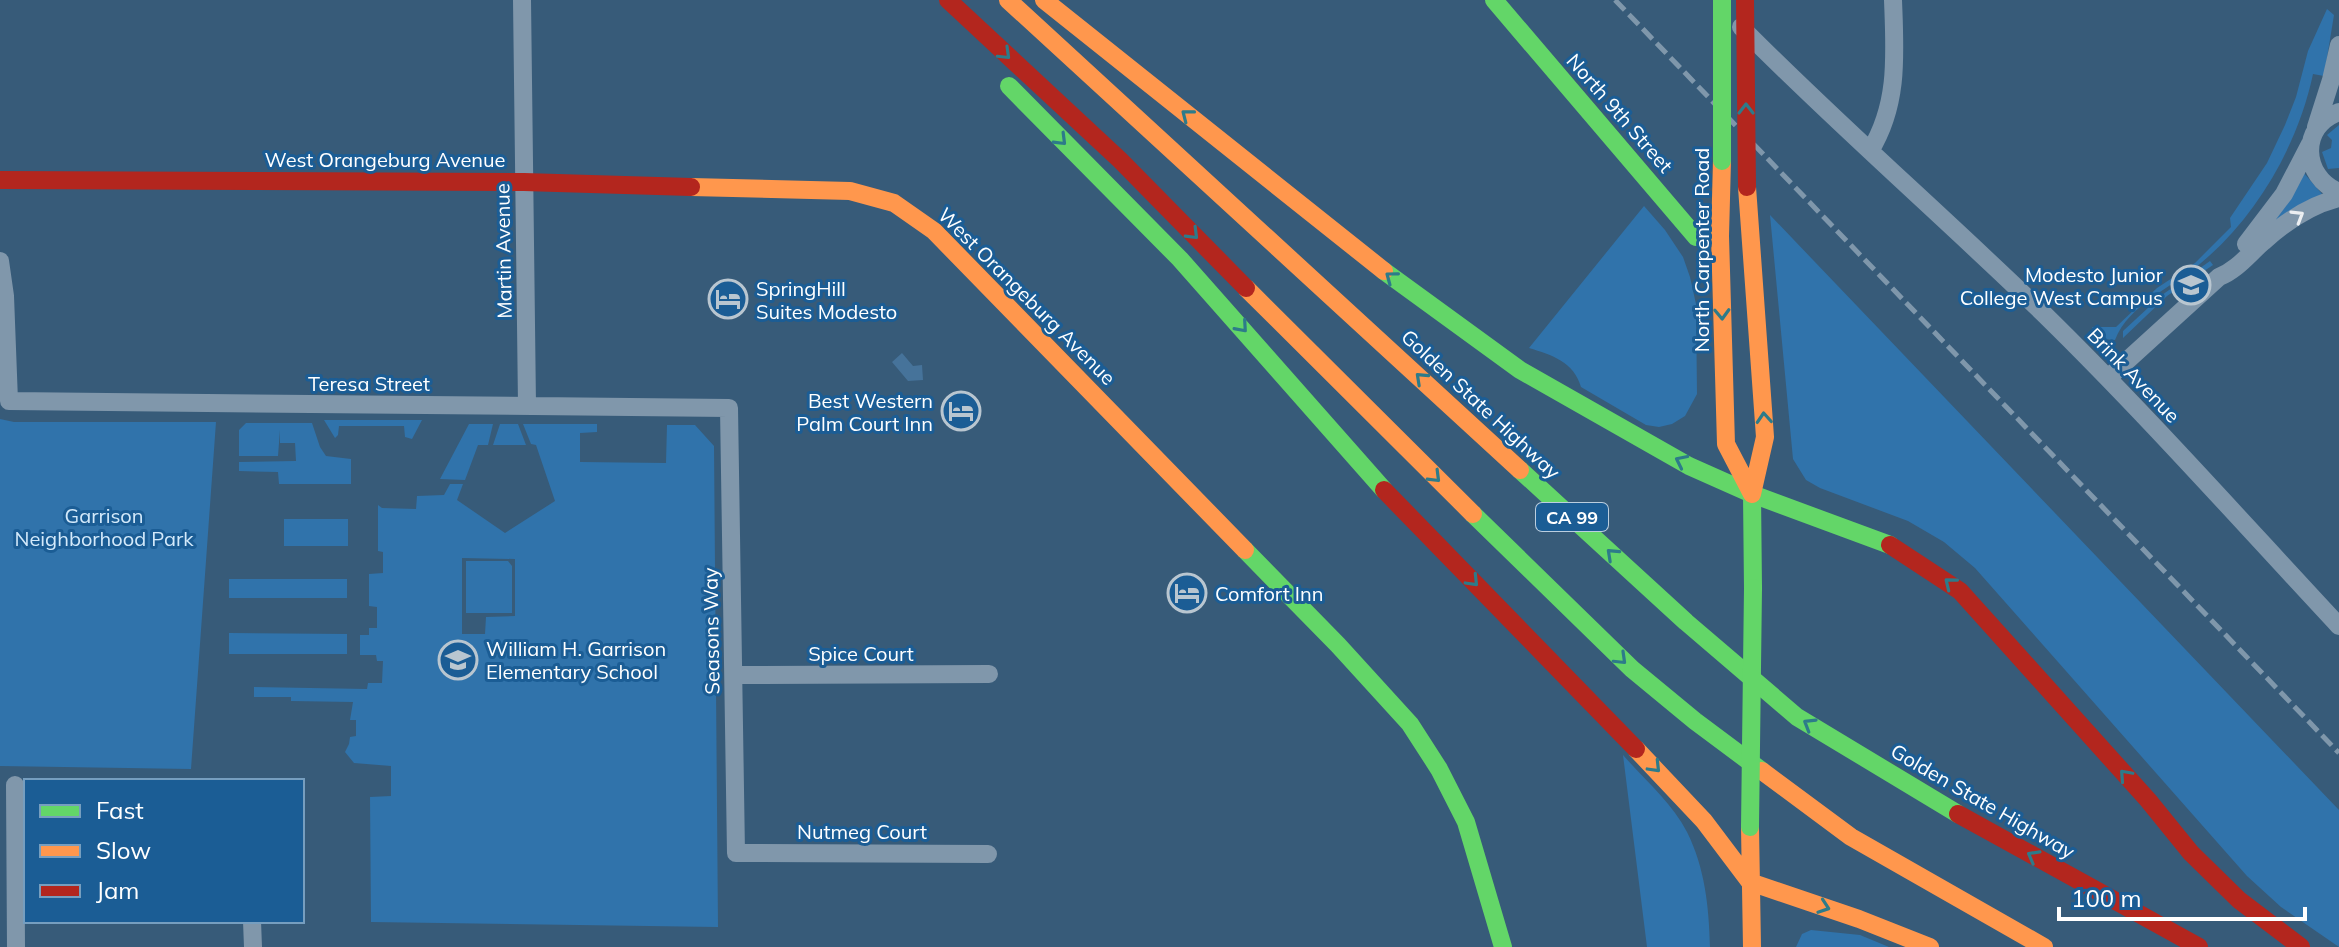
<svg xmlns="http://www.w3.org/2000/svg" width="2339" height="947" font-family="Mulish,sans-serif">
<style>
.green{fill:#3073ab;fill-rule:evenodd}
.water{fill:#46739a}
.lines{fill:none;stroke-linecap:round;stroke-linejoin:round}
.street{stroke:#8097ab;stroke-width:18}
.fast{stroke:#63d668;stroke-width:18}
.slow{stroke:#ff974d;stroke-width:18}
.jam{stroke:#b3261e;stroke-width:18}
.rail{stroke:#7f97ab;stroke-width:5;stroke-dasharray:14 6;stroke-linecap:butt}
.fast-bridge{stroke:#63d668;stroke-width:18}
.jam-bridge{stroke:#b3261e;stroke-width:18}
.oneway{stroke:#2d7b8a}
.oneway2{stroke:#eceff2}
.labels{text-anchor:middle;dominant-baseline:central;stroke-width:6;stroke-linejoin:round;paint-order:stroke}
.shield{fill:#1b5d95;stroke:#bbcedf;stroke-width:2}
.shield-label{font-size:18px;font-weight:bold;fill:#fff}
.street-label{font-size:20px;fill:#fff;stroke:#1b5d95}
.poi-label{font-size:20px;fill:#fff;stroke:#1b5d95;text-anchor:start}
.park-label{font-size:20px;fill:#d4eafb;stroke:#1b5d95}
</style>
<rect width="100%" height="100%" fill="#375b79"/>
<path class="green" d="M2327 9 2334 15 2324 76 2313 74C2298 145 2257 216 2201 263 2173 287 2129 304 2115 340L2101 339 2092 327H2116L2157 288 2195 263 2231 227 2230 218 2267 163 2285 125 2296 97 2308 51Z
M2339 125V168L2328 169 2322 152 2331 148 2332 140 2327 135Z
M2303 172 2322 194 2268 227Z
M1644 206 1665 230 1683 257 1690 277 1696 304 1697 394 1685 416 1672 424 1659 427 1646 425 1581 387C1574 362 1552 355 1529 348Z
M1770 215 2339 810V947L2281 907 2247 876 1975 568 1944 542 1908 521 1820 488 1806 480 1793 459Z
M2210 261 2213 265 2167 296 2123 338V331L2162 295Z
M0 419 14 422H216L191 769 0 766Z
M324 420H422L412 439 405 437 404 426H339L338 435 335 438Z
M246 423H312L320 447 326 456 351 459V484H279L278 472 239 471V462L296 461 295 443H280V430L278 456H239V430Z
M469 424H493L488 445H478L465 480 440 479Z
M500 424H518L526 445H493Z
M523 424H597V432L580 433V462L666 463 667 425H695L714 446 718 927 371 922 370 797 391 796V766L354 763 345 752 349 744 350 737 356 736V720H350L353 702 291 701V697H254V687L367 689 368 683H382L383 661H377L376 655H360V635H369V628H377V607L369 606V574L383 573V552L378 551V505L382 508 416 509 417 496 444 495 450 484H463L457 500 505 533 555 501 536 445 531 444ZM462 558 515 559V616L486 617 485 634H462Z
M284 519H348V546H284Z
M466 561H508L512 566V613H466Z
M229 579H347V598H229Z
M229 633 347 634V654H229Z
M1623 755C1644 779 1672 803 1687 832 1705 868 1709 907 1710 947H1647Z
M1811 930 1860 935 1889 947H1796L1802 934Z"/>
<path class="water" d="M902 353 913 366 922 365 923 380 908 381 892 362Z"/>
<g class="lines">
<path class="street" d="M522 0 527 405
M1741 27C1839 126 1944 217 2044 314 2146 414 2242 522 2339 626
M2339 112C2299 126 2302 177 2339 192
M2316 127 2331 80 2339 45
M1870 151C1899 104 1895 54 1893 0
M2246 244 2284 194 2310 144
M0 261 5 296 9 401 729 408 736 853 988 854
M2108 378 2219 277C2237 270 2249 254 2263 242 2285 222 2310 205 2339 198
M734 675 989 674
M15 785 16 947
M252 921 253 947"/>
<path class="fast" d="M1494 0 1696 237 1720 236
M1009 86 1180 259 1384 490
M1384 271 1520 370 1689 466 1752 494 1890 545
M1520 470 1686 622 1797 717 1958 814
M1752 494 1753 588
M1473 514 1632 669 1695 721 1762 771
M1245 550 1338 645 1410 724 1439 769 1466 822 1503 947"/>
<path class="slow" d="M1008 0 1520 470
M1044 0 1384 271
M1722 161 1720 236 1726 444 1752 494
M691 187 850 191 894 203 934 231 1245 550
M1747 187 1765 437 1752 494
M1246 288 1473 514
M1636 749 1704 821 1750 882 1859 919 1930 947
M1762 771 1851 837 2044 947
M1750 827 1752 947"/>
<path class="jam" d="M948 0 1120 160 1246 288
M0 180 524 182 691 187
M1384 490 1636 749
M1890 545 1960 591 2148 800 2191 853 2239 900 2301 947
M1958 814 2199 947"/>
<path class="rail" d="M1615 0 2339 753"/>
<path class="fast-bridge" d="M1722 0V161
M1750 827 1753 588"/>
<path class="jam-bridge" d="M1745 0 1747 187"/>
</g>
<defs><path id="oneway-chevron" d="M-2-3.5L2.5 0L-2 3.5" fill="none" stroke-width="1.6" stroke-linecap="round" stroke-linejoin="round" transform="scale(2)"/></defs>
<g class="oneway">
<use href="#oneway-chevron" transform="translate(1005 54) rotate(44)"/>
<use href="#oneway-chevron" transform="translate(1746 109) rotate(-90)"/>
<use href="#oneway-chevron" transform="translate(1187 115) rotate(-142)"/>
<use href="#oneway-chevron" transform="translate(1061 140) rotate(45)"/>
<use href="#oneway-chevron" transform="translate(1193 234) rotate(45)"/>
<use href="#oneway-chevron" transform="translate(1391 277) rotate(-143)"/>
<use href="#oneway-chevron" transform="translate(1722 314) rotate(88)"/>
<use href="#oneway-chevron" transform="translate(1242 327) rotate(49)"/>
<use href="#oneway-chevron" transform="translate(1421 378) rotate(-137)"/>
<use href="#oneway-chevron" transform="translate(1764 418) rotate(-94)"/>
<use href="#oneway-chevron" transform="translate(1681 461) rotate(-154)"/>
<use href="#oneway-chevron" transform="translate(1435 477) rotate(45)"/>
<use href="#oneway-chevron" transform="translate(1612 554) rotate(-137)"/>
<use href="#oneway-chevron" transform="translate(1473 581) rotate(46)"/>
<use href="#oneway-chevron" transform="translate(1950 583) rotate(-141)"/>
<use href="#oneway-chevron" transform="translate(1621 659) rotate(44)"/>
<use href="#oneway-chevron" transform="translate(1809 724) rotate(-149)"/>
<use href="#oneway-chevron" transform="translate(1655 767) rotate(46)"/>
<use href="#oneway-chevron" transform="translate(2125 775) rotate(-132)"/>
<use href="#oneway-chevron" transform="translate(2033 856) rotate(-151)"/>
<use href="#oneway-chevron" transform="translate(1824 907) rotate(19)"/>
</g>
<use class="oneway2" href="#oneway-chevron" transform="translate(2298 216) rotate(-31)"/>
<defs>
<symbol id="university-ring" viewBox="-11 -11 22 22"><circle r="9.5" fill="#1b5d95" stroke="#b9c6d0" stroke-width="1.5"/><path d="M0-5L7-2L0 1L-7-2ZM-4 1L0 2.5L4 1V4Q0 6-4 4Z" fill="#b9c6d0"/></symbol>
<symbol id="hotel-ring" viewBox="-11 -11 22 22"><circle r="9.5" fill="#1b5d95" stroke="#b9c6d0" stroke-width="1.5"/><path d="M-6-4.5h1.5V1H6V5H4.5V3h-9V5H-6ZM-4 0a1.8 1.8 0 1 1 3.6 0ZM.5 0V-2.5h3Q6-2.5 6 0Z" fill="#b9c6d0"/></symbol>
<symbol id="school-ring" viewBox="-11 -11 22 22"><circle r="9.5" fill="#1b5d95" stroke="#b9c6d0" stroke-width="1.5"/><path d="M0-5L7-2L0 1L-7-2ZM-4 1L0 2.5L4 1V4Q0 6-4 4Z" fill="#b9c6d0"/></symbol>
</defs>
<g fill-rule="evenodd">
<use href="#university-ring" x="2169" y="263" width="44" height="44"/>
<use href="#hotel-ring" x="706" y="277" width="44" height="44"/>
<use href="#hotel-ring" x="939" y="389" width="44" height="44"/>
<use href="#hotel-ring" x="1165" y="571" width="44" height="44"/>
<use href="#school-ring" x="436" y="638" width="44" height="44"/>
</g>
<g class="labels">
<rect class="shield" x="1536" y="503" width="72" height="28" rx="6"/>
<g class="shield-label">
<text x="1572" y="517">CA 99</text>
</g>
<g class="street-label">
<text transform="translate(1620 113) rotate(49)">North 9th Street</text>
<text x="385" y="159">West Orangeburg Avenue</text>
<text transform="translate(1701 250) rotate(-90)">North Carpenter Road</text>
<text transform="translate(503 251) rotate(-91)">Martin Avenue</text>
<text transform="translate(1027 296) rotate(45)">West Orangeburg Avenue</text>
<text transform="translate(2134 375) rotate(46)">Brink Avenue</text>
<text x="369" y="383">Teresa Street</text>
<text transform="translate(1481 404) rotate(43)">Golden State Highway</text>
<text transform="translate(711 631) rotate(-91)">Seasons Way</text>
<text x="861" y="653">Spice Court</text>
<text transform="translate(1983 801) rotate(30)">Golden State Highway</text>
<text x="862" y="831">Nutmeg Court</text>
</g>
<g class="poi-label">
<text x="2163" y="274" text-anchor="end">Modesto Junior<tspan x="2163" dy="23">College West Campus</tspan></text>
<text x="756" y="288">SpringHill<tspan x="756" dy="23">Suites Modesto</tspan></text>
<text x="933" y="400" text-anchor="end">Best Western<tspan x="933" dy="23">Palm Court Inn</tspan></text>
<text x="1215" y="593">Comfort Inn</text>
<text x="486" y="648">William H. Garrison<tspan x="486" dy="23">Elementary School</tspan></text>
</g>
<g class="park-label">
<text x="104" y="515">Garrison<tspan x="104" dy="23">Neighborhood Park</tspan></text>
</g>
</g>
<rect x="24" y="779" width="280" height="144" fill="#1b5d95" stroke="#769ebf" stroke-width="2"/>
<rect x="40" y="805" width="40" height="12" fill="#63d668" stroke="#769ebf" stroke-width="2"/>
<text x="96" y="819" font-size="24" fill="#ffffff">Fast</text>
<rect x="40" y="845" width="40" height="12" fill="#ff974d" stroke="#769ebf" stroke-width="2"/>
<text x="96" y="859" font-size="24" fill="#ffffff">Slow</text>
<rect x="40" y="885" width="40" height="12" fill="#b3261e" stroke="#769ebf" stroke-width="2"/>
<text x="96" y="899" font-size="24" fill="#ffffff">Jam</text>
<path d="M2059 907v12h246v-12" fill="none" stroke="#ffffff" stroke-width="4"/>
<text x="2071" y="907" font-size="24" fill="#ffffff" stroke="#1b5d95" stroke-width="6" paint-order="stroke">100 m</text>
</svg>
